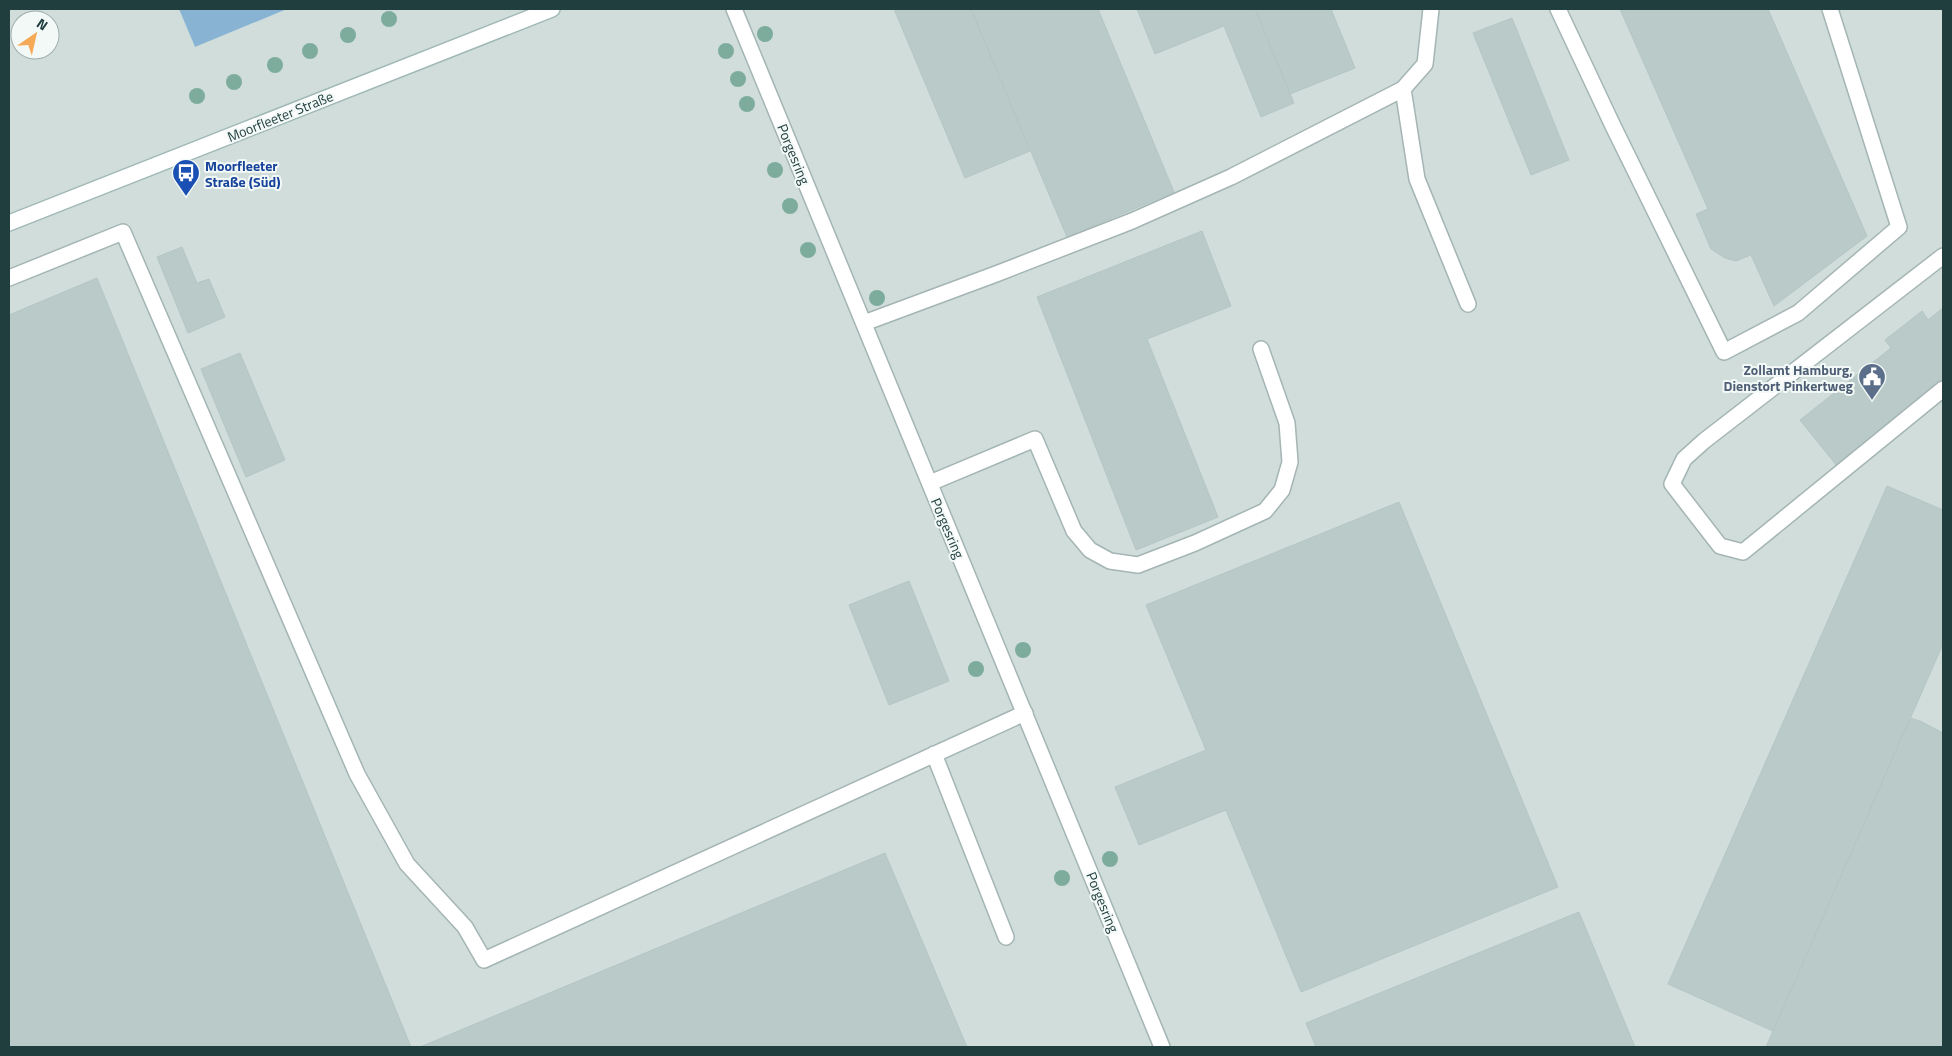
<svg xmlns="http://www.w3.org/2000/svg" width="1952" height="1056" font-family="'Titillium Web',sans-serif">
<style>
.built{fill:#d0ddda;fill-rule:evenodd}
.water{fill:#88b3d3}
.building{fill:#bacac8;stroke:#b4c6c4}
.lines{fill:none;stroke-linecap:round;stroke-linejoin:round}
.lane-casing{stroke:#a4b5b4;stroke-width:18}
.street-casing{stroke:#a4b5b4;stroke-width:18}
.secondary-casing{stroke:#a0b9b6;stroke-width:18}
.lane{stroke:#fff;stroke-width:15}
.street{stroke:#fff;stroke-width:15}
.secondary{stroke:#fff;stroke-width:15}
.tree{fill:#7dac9d}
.labels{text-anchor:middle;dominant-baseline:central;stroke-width:4;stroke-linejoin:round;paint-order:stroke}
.street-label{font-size:14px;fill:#213e3e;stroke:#f3f9f7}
.transit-label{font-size:14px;font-weight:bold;fill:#164399;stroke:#f3f9f7;text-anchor:start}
.service-label{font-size:14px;font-weight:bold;fill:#4e5e75;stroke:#f3f9f7;text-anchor:end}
</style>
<rect width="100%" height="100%" fill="#e2edeb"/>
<path class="built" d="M9 9H179L195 47 287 9H1943V1047H9ZM20 20H50V50H20Z"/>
<path class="water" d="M179 9H287L195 47Z"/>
<path class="building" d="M894 9H971L1030 151 965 178Z
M971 9H1098L1174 192 1067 237Z
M1137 9H1255L1294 103 1261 117 1224 26 1155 54Z
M1255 9H1331L1355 68 1290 94Z
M1620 9H1768L1867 236 1774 306 1751 255 1736 261 1725 258 1711 249 1696 214 1708 209Z
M1512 18 1569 160 1531 175 1473 33Z
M1202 231 1231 306 1147 339 1218 517 1136 550 1037 297Z
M182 247 197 283 209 279 225 317 188 333 157 257Z
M97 278 411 1047H9V315Z
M1943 308V382L1837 466 1800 420 1891 348 1885 340 1922 311 1928 320Z
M240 353 285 460 246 477 201 369Z
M1887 486 1943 510V644L1773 1031 1668 984Z
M1399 502 1558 887 1301 992 1226 810 1139 845 1115 787 1206 750 1146 605Z
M909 581 949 681 889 705 849 605Z
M1910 718 1920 721 1943 733V1047H1766Z
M885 853 967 1047H420Z
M1579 912 1635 1047H1316L1306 1023Z"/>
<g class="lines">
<defs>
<path id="lane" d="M1558 9 1613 126 1724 352 1798 313 1899 227 1830 9
M1403 89 1417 179 1468 304
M1943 256 1704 441 1684 459 1672 484 1720 546 1743 552 1943 389
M9 278 123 232 357 774 407 864 465 927 484 960 1025 713
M864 323 996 274 1132 221 1231 177 1403 89 1425 64 1431 9
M930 483 1035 439 1074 531 1090 550 1110 561 1138 565 1195 543 1265 511 1282 490 1290 462 1287 423 1261 349
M934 754 1006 937"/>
<path id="street" d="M734 9 1162 1047"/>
<path id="secondary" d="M9 223 552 9"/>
</defs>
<use href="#lane" class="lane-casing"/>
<use href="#street" class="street-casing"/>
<use href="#secondary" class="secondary-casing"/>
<use href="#lane" class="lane"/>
<use href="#street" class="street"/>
<use href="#secondary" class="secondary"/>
</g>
<g class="tree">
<circle cx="389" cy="19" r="8"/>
<circle cx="765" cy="34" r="8"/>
<circle cx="348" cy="35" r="8"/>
<circle cx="310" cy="51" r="8"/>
<circle cx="726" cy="51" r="8"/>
<circle cx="275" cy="65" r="8"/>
<circle cx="738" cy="79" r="8"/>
<circle cx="234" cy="82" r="8"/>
<circle cx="197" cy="96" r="8"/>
<circle cx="747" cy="104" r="8"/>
<circle cx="775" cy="170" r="8"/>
<circle cx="790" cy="206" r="8"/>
<circle cx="808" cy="250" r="8"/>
<circle cx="877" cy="298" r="8"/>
<circle cx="1023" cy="650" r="8"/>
<circle cx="976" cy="669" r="8"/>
<circle cx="1110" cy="859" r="8"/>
<circle cx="1062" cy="878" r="8"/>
</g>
<defs>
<symbol id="bus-pin" viewBox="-11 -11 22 30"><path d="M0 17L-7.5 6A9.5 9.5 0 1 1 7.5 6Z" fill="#1a4fb4" stroke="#f3f9f7"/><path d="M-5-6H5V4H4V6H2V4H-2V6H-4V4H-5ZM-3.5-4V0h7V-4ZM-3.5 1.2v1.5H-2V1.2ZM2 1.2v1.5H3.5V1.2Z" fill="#fff"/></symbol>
<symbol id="civic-pin" viewBox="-11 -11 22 30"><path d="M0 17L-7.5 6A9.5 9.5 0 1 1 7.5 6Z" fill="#5c6f8a" stroke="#f3f9f7"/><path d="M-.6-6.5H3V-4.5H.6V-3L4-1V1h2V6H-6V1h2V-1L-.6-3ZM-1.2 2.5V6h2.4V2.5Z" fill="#fff"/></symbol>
</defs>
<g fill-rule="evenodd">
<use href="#bus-pin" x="170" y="157" width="32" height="43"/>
<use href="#civic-pin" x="1856" y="361" width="32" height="43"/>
</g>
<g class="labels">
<g class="street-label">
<text transform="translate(280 116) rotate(-22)">Moorfleeter Straße</text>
<text transform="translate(794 154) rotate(68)">Porgesring</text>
<text transform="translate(948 528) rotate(67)">Porgesring</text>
<text transform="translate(1103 902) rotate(68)">Porgesring</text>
</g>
<g class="transit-label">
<text x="205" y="165">Moorfleeter<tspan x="205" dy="16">Straße (Süd)</tspan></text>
</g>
<g class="service-label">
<text x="1853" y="369">Zollamt Hamburg,<tspan x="1853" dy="16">Dienstort Pinkertweg</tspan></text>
</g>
</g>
<rect width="1952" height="1056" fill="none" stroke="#213e3e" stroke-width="20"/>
<g transform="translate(35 35) rotate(34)"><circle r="24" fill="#f3f9f7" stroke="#9faead"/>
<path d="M0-4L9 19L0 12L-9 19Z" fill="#f6a956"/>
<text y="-8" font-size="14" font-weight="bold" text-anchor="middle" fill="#213e3e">N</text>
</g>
</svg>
